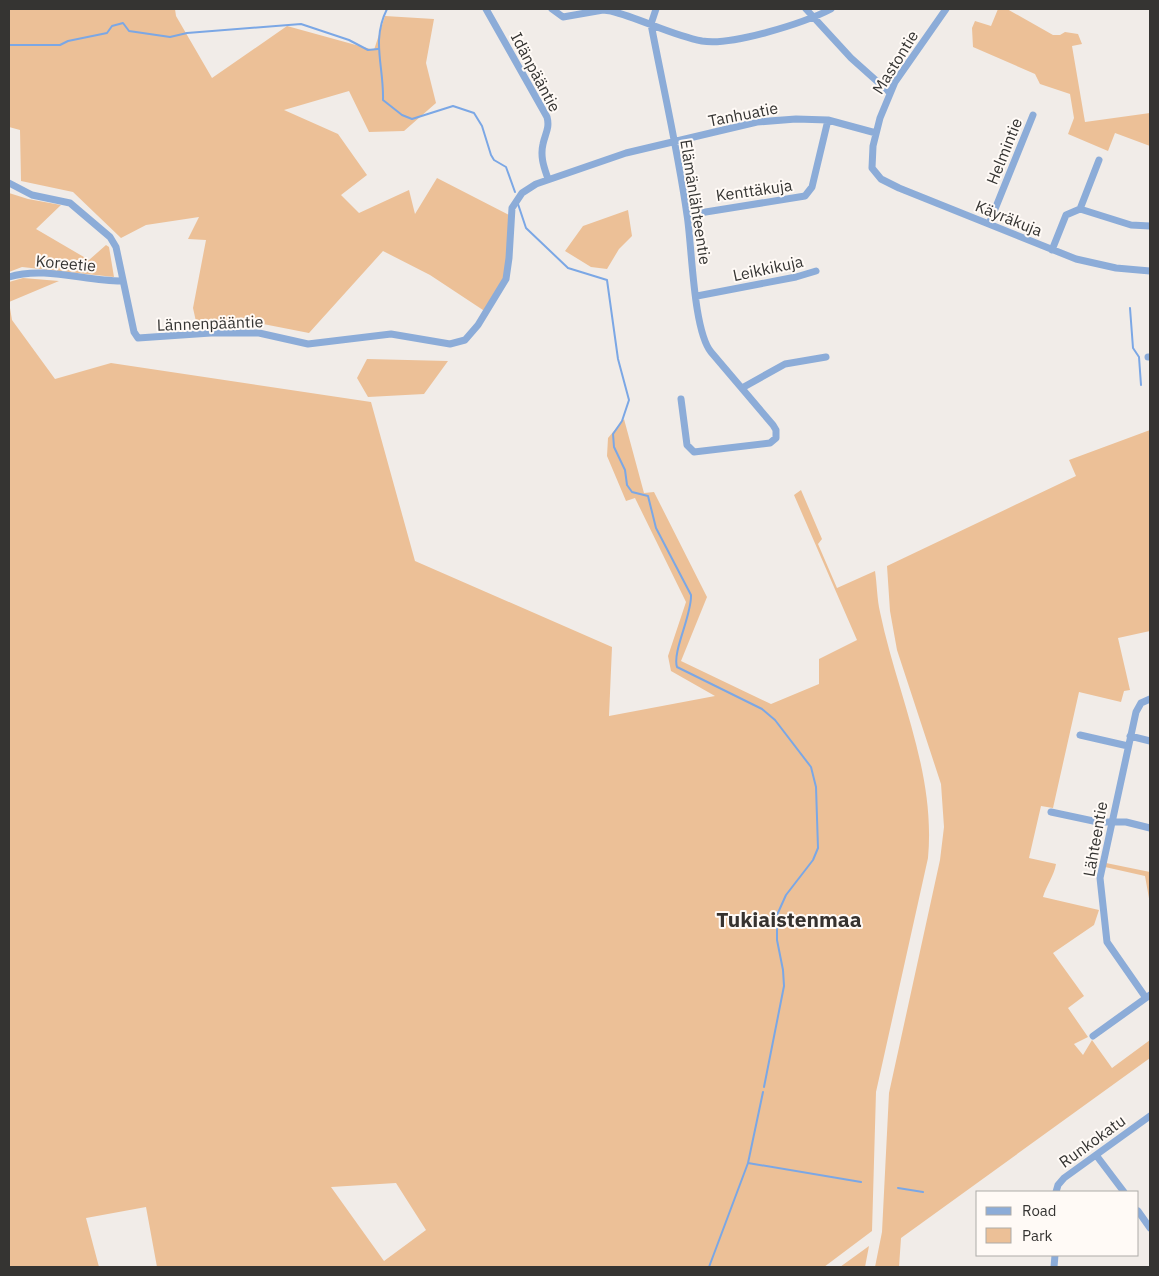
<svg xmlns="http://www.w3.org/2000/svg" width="1159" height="1276" font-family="'IBM Plex Sans',sans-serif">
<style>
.green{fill:#ecc097;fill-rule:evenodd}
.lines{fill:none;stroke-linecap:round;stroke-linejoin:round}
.stream{stroke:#7ba7e5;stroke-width:2}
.minor{stroke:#8cacd8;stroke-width:7}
.labels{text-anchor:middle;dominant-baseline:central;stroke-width:4;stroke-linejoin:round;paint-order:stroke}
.street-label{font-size:16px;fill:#353432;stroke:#fffaf6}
.district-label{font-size:21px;font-weight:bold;fill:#36322f;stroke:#fffaf6}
</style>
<rect width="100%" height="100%" fill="#f1ece8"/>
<path class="green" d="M9 9H175L176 16 212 78 287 26 374 50 385 16 434 19 426 63 436 103 404 131 369 132 349 91 284 110 338 134 367 175 341 195 359 213 409 190 415 214 437 178 511 216 506 279 486 312 430 275 383 251 309 333 258 323 197 326 193 308 206 240 188 239 199 217 146 225 121 238 73 192 21 181 20 130 9 127Z
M998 9H1007L1053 35H1060L1065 32 1078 34 1082 44 1072 46 1085 122 1150 113V146L1115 133 1108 151 1068 134 1074 118 1070 94 1040 84 1035 74 973 47 972 28 975 21 991 26Z
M9 193 28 199 61 205 36 229 89 260 106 245 109 247 114 277 22 267 9 272Z
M628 210 632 236 619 249 607 269 591 267 565 251 583 226Z
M23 278 59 281 9 302 12 320 55 379 111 363 371 402 415 561 612 647 609 716 715 696 671 671 668 656 686 602 635 498 626 501 607 456 608 438 624 419 644 493 654 492 707 597 681 661 771 704 819 684V659L857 640 794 495 801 490 822 539 818 544 837 588 875 571C877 584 877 599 880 612 897 694 936 772 928 858L876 1092 872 1231 824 1267H157L146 1207 86 1218 99 1267H9V282ZM396 1183 426 1230 384 1261 331 1187Z
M367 359 448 361 424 394 368 397 357 378Z
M1150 430V631L1118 638 1130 690 1124 691 1121 702 1079 692 1053 808 1041 806 1029 858 1056 864C1054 876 1046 886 1043 897L1099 910 1094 925 1053 953 1084 996 1068 1008 1088 1037 1074 1044 1083 1055 1092 1040 1112 1068 1150 1040V1058L901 1238 899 1267H875L882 1232 889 1093 940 860 944 827 941 784 897 650 890 611 887 566 1076 476 1069 460Z
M1106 863 1150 872V904L1145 876 1105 867Z
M869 1246 865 1267H840Z"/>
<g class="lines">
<path class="stream" d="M387 9C371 41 384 66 383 100L402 115 412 119 453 106 474 113 482 126 491 155 494 160 506 167 515 192
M9 45H60L68 41 107 33 112 26 123 23 129 31 170 37 187 33 301 24 349 40 368 50 378 49
M518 204 526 228 568 268 607 280 618 359 629 400 622 421 613 434 614 447 625 470 627 485 632 492 648 496 656 528 691 595C692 615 672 652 677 667L762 709 775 720 811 767 816 787 818 848 813 860 786 895 777 915V940L783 970 784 986 764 1087
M1130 308 1133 348 1139 357 1141 385
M748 1163 861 1182
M898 1188 923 1192
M709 1267 748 1163 763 1092"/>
<path class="minor" d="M486 9 547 117C550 128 545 134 543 144 540 157 544 167 548 179
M552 9 563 17 603 10 611 11C642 19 671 35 702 41 732 46 804 23 831 9
M656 9 651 24C663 87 678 151 687 215 692 245 693 330 711 352L773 425 776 430V438L770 443 694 452 687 445 681 399
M806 9 851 58 889 92
M946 9 895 82 880 118 873 146 872 168 881 179 899 188 1076 259 1116 268 1150 271
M9 183 32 195 70 203 110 237 116 247 134 332 138 338 211 333H259L308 344 391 334 450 344 465 340 478 325 506 279 509 258 512 208 522 193 536 184 626 153 757 122 796 119 828 120 876 133
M1080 209 1131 225 1150 226
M687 215 805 196 812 187 828 120
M989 224 1033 115
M1052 250 1066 215 1080 209 1099 160
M9 277C44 266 85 281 121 281
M697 296 796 277 816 271
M1148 357H1150
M742 388 785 364 826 357
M1080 735 1128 746
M1130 736 1150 741
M1051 812 1098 822H1126L1150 828
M1146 998 1107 942 1100 878 1136 712 1141 703 1150 699
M1093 1036 1150 995
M1096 1155 1124 1192
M1056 1192 1058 1185 1064 1178 1150 1116
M1138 1211 1150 1228
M1054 1267 1055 1255"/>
</g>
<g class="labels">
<g class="street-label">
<text transform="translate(895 62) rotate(-58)">Mastontie</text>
<text transform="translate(536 72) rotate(62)">Idänpääntie</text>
<text transform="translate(743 114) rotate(-11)">Tanhuatie</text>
<text transform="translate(1004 151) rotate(-68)">Helmintie</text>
<text transform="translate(754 190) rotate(-8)">Kenttäkuja</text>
<text transform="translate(696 202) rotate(81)">Elämänlähteentie</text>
<text transform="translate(1009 218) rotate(22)">Käyräkuja</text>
<text transform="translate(66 263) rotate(5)">Koreetie</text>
<text transform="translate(768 268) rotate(-12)">Leikkikuja</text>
<text transform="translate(210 323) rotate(-2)">Lännenpääntie</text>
<text transform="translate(1095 839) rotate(-80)">Lähteentie</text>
<text transform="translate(1092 1141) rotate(-36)">Runkokatu</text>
</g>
<g class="district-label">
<text x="789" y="919">Tukiaistenmaa</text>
</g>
</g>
<rect width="1159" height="1276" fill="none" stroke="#353432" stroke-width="20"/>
<rect x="976" y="1191" width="162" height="65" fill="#fffaf6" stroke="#aeaba8"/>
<rect x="986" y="1207" width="25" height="8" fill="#8cacd8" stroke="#aeaba8"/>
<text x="1022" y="1216" font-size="15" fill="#353432">Road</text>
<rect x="986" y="1228" width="25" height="15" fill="#ecc097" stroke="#aeaba8"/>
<text x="1022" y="1241" font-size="15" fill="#353432">Park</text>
</svg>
